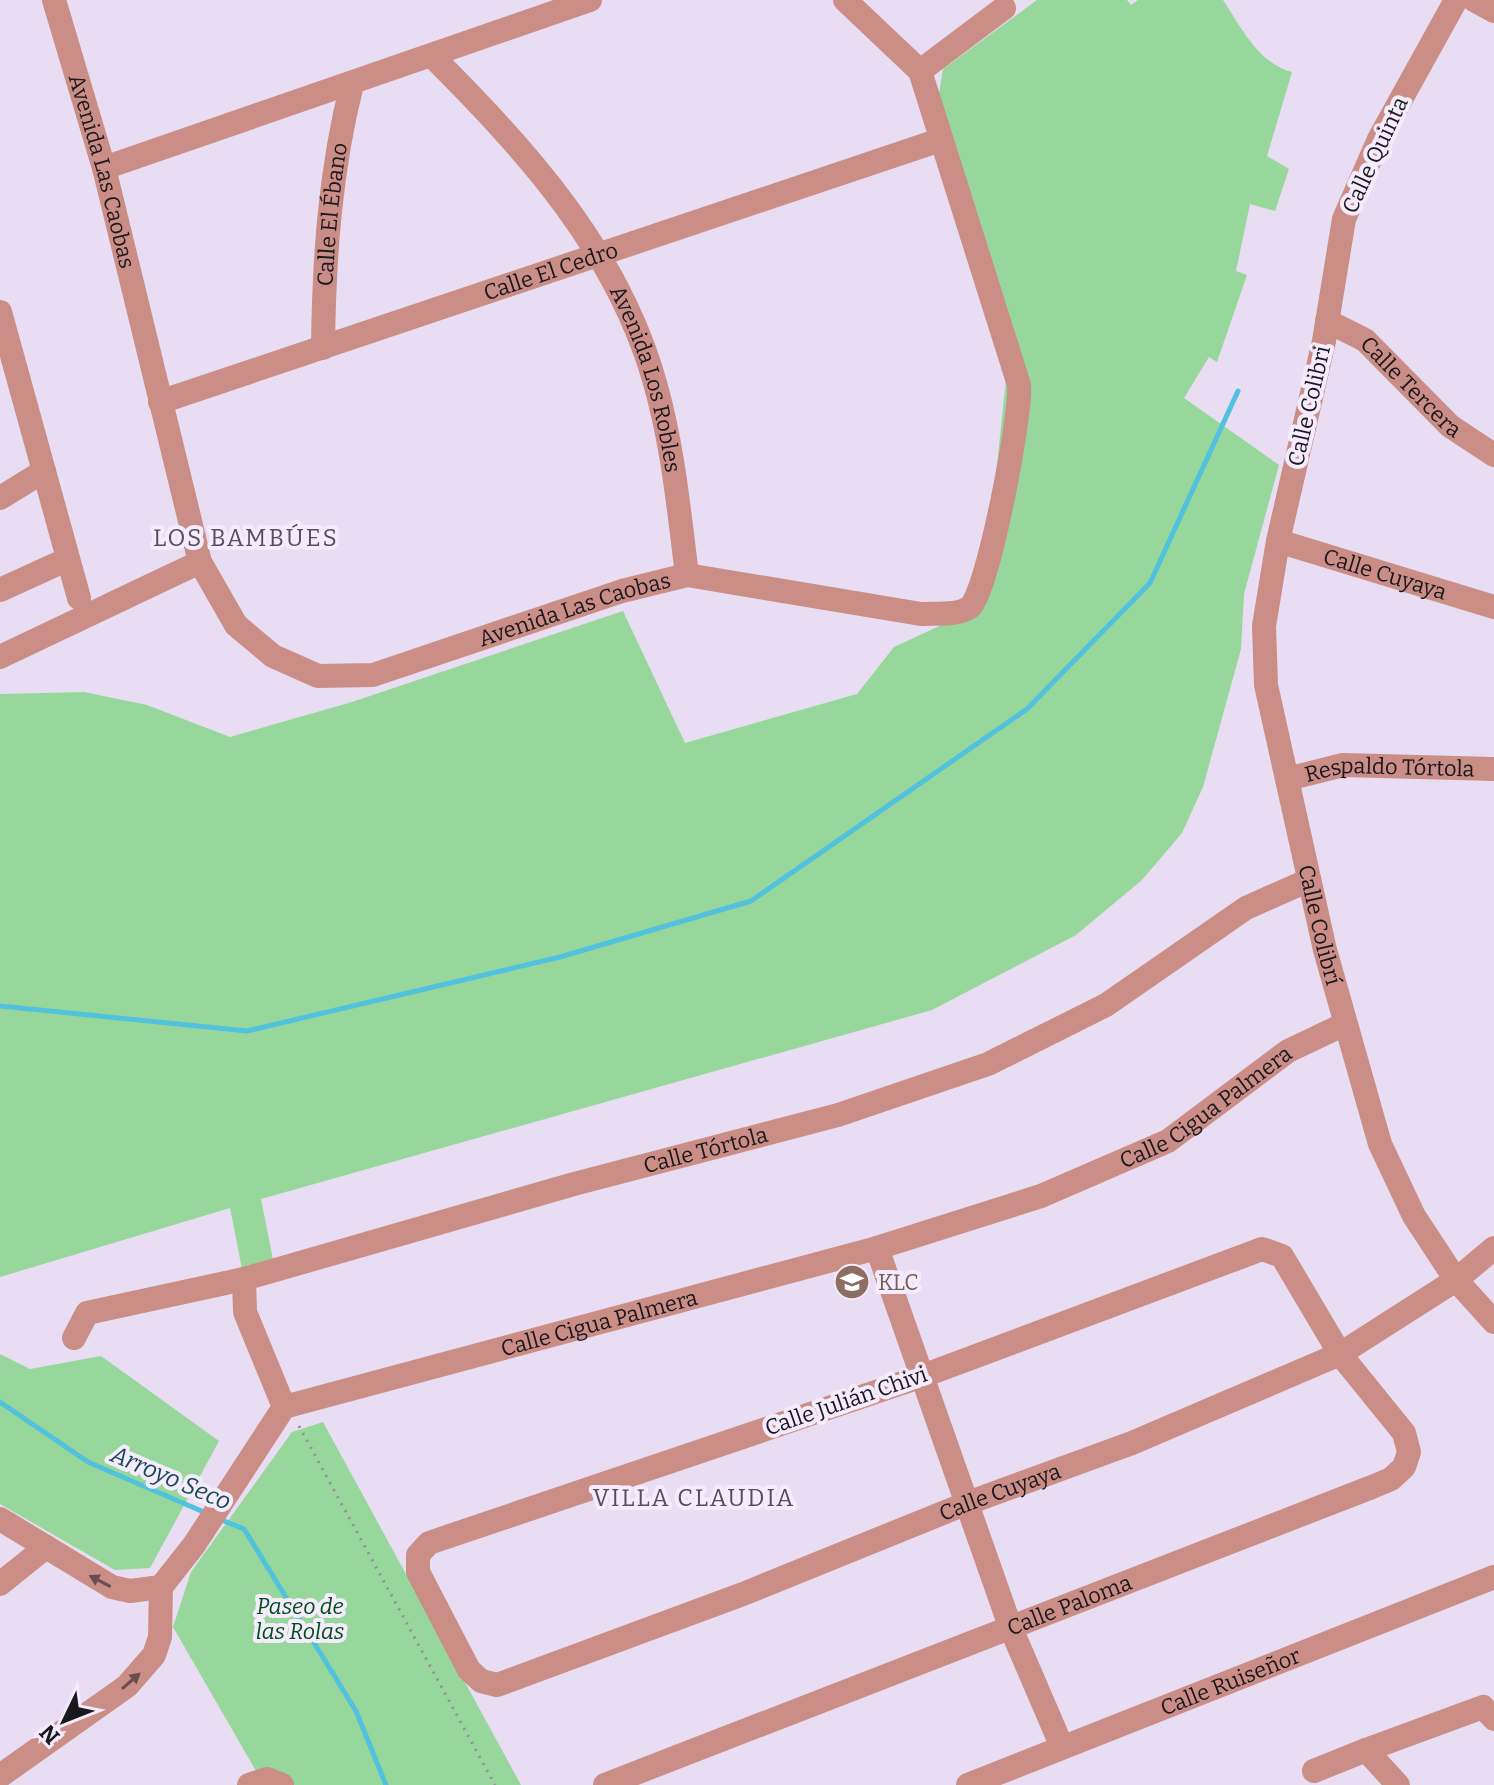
<svg xmlns="http://www.w3.org/2000/svg" width="1494" height="1785" font-family="Bitter,serif">
<style>
.green{fill:#97d79c}
.lines{fill:none;stroke-linecap:round;stroke-linejoin:round}
.stream{stroke:#52c1dd;stroke-width:5}
.path{stroke:#968d9d;stroke-width:3;stroke-dasharray:2 6;stroke-linecap:butt}
.minor{stroke:#cb8e86;stroke-width:24}
.oneway{fill:#6a4d4d}
.labels{text-anchor:middle;dominant-baseline:central;stroke-width:8;stroke-linejoin:round;paint-order:stroke}
.street-label{font-size:22px;fill:#1b171e;stroke:#f4ebfc}
.education-label{font-size:22px;fill:#785e54;stroke:#f4ebfc;text-anchor:start}
.park-label{font-size:22px;font-style:italic;fill:#024e17;stroke:#f4ebfc}
.neighbourhood-label{font-size:24px;letter-spacing:2px;fill:#564d5e;stroke:#f4ebfc}
.water-label{font-size:24px;font-style:italic;fill:#174854;stroke:#f4ebfc}
</style>
<rect width="100%" height="100%" fill="#e8ddf2"/>
<path class="green" d="M1037 0H1127L1131 5 1138 0H1223C1241 27 1259 64 1292 72L1267 156 1289 169 1275 211 1250 204 1236 271 1247 275 1217 362 1209 357 1184 398 1279 465 1244 594 1241 649 1203 787 1182 833 1142 880 1076 935 932 1010 261 1199 275 1269 244 1279 230 1208 0 1277V694L84 692 147 705 230 737 352 702 623 611 685 743 857 694 894 647 961 616 993 502 1009 352 938 100 943 69Z
M0 1354 30 1369 101 1356 219 1441 150 1568 115 1570 0 1504Z
M323 1422 521 1785H264L173 1627 191 1572 292 1432Z"/>
<g class="lines">
<path class="stream" d="M0 1006 247 1031 560 957 751 901 1027 709 1150 583 1238 391
M0 1402 88 1462 206 1513
M219 1519 244 1529 356 1711 386 1785"/>
<path class="path" d="M299 1426 495 1785"/>
<g class="minor">
<path id="s1" d="M54 0 104 168 200 562 236 625 273 656 318 676 373 675 622 591 687 575 921 614C936 613 957 616 970 607 988 592 1022 412 1019 385L920 71 845 0"/>
<path id="s2" d="M1456 0 1379 139 1344 219 1324 341 1278 541 1264 626 1266 685 1325 950 1380 1144 1414 1216 1456 1280 1494 1322"/>
<path d="M1474 0 1494 11"/>
<path id="s3" d="M432 56C527 151 618 251 655 383 673 446 679 511 687 575"/>
<path d="M920 71 1004 8"/>
<path d="M104 168 590 0"/>
<path d="M0 312 79 598"/>
<path id="s4" d="M1327 321 1365 340 1450 426 1494 455"/>
<path id="s5" d="M323 348C324 258 330 171 352 84"/>
<path id="s6" d="M160 402 940 140"/>
<path d="M0 498 44 471"/>
<path id="s7" d="M1278 541 1494 607"/>
<path d="M0 590 68 559"/>
<path d="M0 657 200 562"/>
<path id="s8" d="M1287 779 1343 765 1494 769"/>
<path d="M877 1248 1010 1626 1062 1747"/>
<path d="M244 1279 245 1312 284 1407"/>
<path id="s9" d="M74 1338 87 1313 244 1279 574 1184 838 1115 988 1064 1106 1005 1246 908 1309 880"/>
<path d="M0 1519 112 1587 130 1591 161 1587"/>
<path d="M0 1584 46 1547"/>
<path d="M1314 1771 1366 1750"/>
<path id="s10" d="M0 1776 127 1686 154 1655 160 1637 161 1587 194 1545 284 1407 877 1248 1041 1196 1168 1141 1288 1051 1345 1024"/>
<path d="M249 1785 267 1779 282 1785"/>
<path id="s11" d="M605 1785 1372 1487 1391 1479 1404 1467 1409 1452 1404 1433 1340 1354 1282 1256 1262 1249 920 1377 429 1543 418 1555V1572L469 1670 481 1681 497 1685 743 1594 965 1504 1132 1443 1340 1354 1456 1280 1494 1248"/>
<path id="s12" d="M968 1785 1494 1577"/>
<path d="M1398 1785 1366 1750 1483 1707 1494 1719"/>
</g>
</g>
<defs><path id="oneway-solid" d="M-6-.8H1V-3.2L6.5 0L1 3.2V.8H-6Z" transform="scale(2)"/></defs>
<g class="oneway">
<use href="#oneway-solid" transform="translate(100 1581) rotate(-152)"/>
<use href="#oneway-solid" transform="translate(131 1681) rotate(-41)"/>
</g>
<defs>
<symbol id="school-disc" viewBox="-11 -11 22 22"><circle r="9.5" fill="#8d6e63" stroke="#f4ebfc"/><path d="M0-5L7-2L0 1L-7-2ZM-4 1L0 2.5L4 1V4Q0 6-4 4Z" fill="#fff"/></symbol>
</defs>
<g fill-rule="evenodd">
<use href="#school-disc" x="832" y="1262" width="40" height="40"/>
</g>
<g class="labels">
<g class="street-label">
<text transform="translate(1375 155) rotate(-65)">Calle Quinta</text>
<text stroke="none"><textPath href="#s1" startOffset="178">Avenida Las Caobas</textPath></text>
<text stroke="none"><textPath href="#s5" startOffset="134">Calle El Ébano</textPath></text>
<text stroke="none"><textPath href="#s6" startOffset="412">Calle El Cedro</textPath></text>
<text stroke="none"><textPath href="#s3" startOffset="394">Avenida Los Robles</textPath></text>
<text stroke="none"><textPath href="#s4" startOffset="108">Calle Tercera</textPath></text>
<text transform="translate(1309 406) rotate(-77)">Calle Colibri</text>
<text stroke="none"><textPath href="#s7" startOffset="112">Calle Cuyaya</textPath></text>
<text stroke="none"><textPath href="#s1" startOffset="1018">Avenida Las Caobas</textPath></text>
<text stroke="none"><textPath href="#s8" startOffset="104">Respaldo Tórtola</textPath></text>
<text stroke="none"><textPath href="#s2" startOffset="966">Calle Colibrí</textPath></text>
<text stroke="none"><textPath href="#s10" startOffset="1458">Calle Cigua Palmera</textPath></text>
<text stroke="none"><textPath href="#s9" startOffset="668">Calle Tórtola</textPath></text>
<text stroke="none"><textPath href="#s10" startOffset="810">Calle Cigua Palmera</textPath></text>
<text transform="translate(846 1401) rotate(-19)">Calle Julián Chivi</text>
<text stroke="none"><textPath href="#s11" startOffset="2732">Calle Cuyaya</textPath></text>
<text stroke="none"><textPath href="#s11" startOffset="498">Calle Paloma</textPath></text>
<text stroke="none"><textPath href="#s12" startOffset="282">Calle Ruiseñor</textPath></text>
</g>
<g class="education-label">
<text x="878" y="1282">KLC</text>
</g>
<g class="park-label">
<text x="300" y="1606">Paseo de<tspan x="300" dy="25">las Rolas</tspan></text>
</g>
<g class="neighbourhood-label">
<text x="246" y="538">LOS BAMBÚES</text>
<text x="694" y="1498">VILLA CLAUDIA</text>
</g>
<g class="water-label">
<text transform="translate(171 1478) rotate(23)">Arroyo Seco</text>
</g>
</g>
<g transform="translate(64 1721) rotate(227)" stroke="#f4ebfc" stroke-width="6" paint-order="stroke">
<path d="M0-6L14 30L0 20L-14 30Z" fill="#1b171e"/>
<text y="-12" font-size="22" font-weight="bold" text-anchor="middle" fill="#1b171e">N</text>
</g>
</svg>
